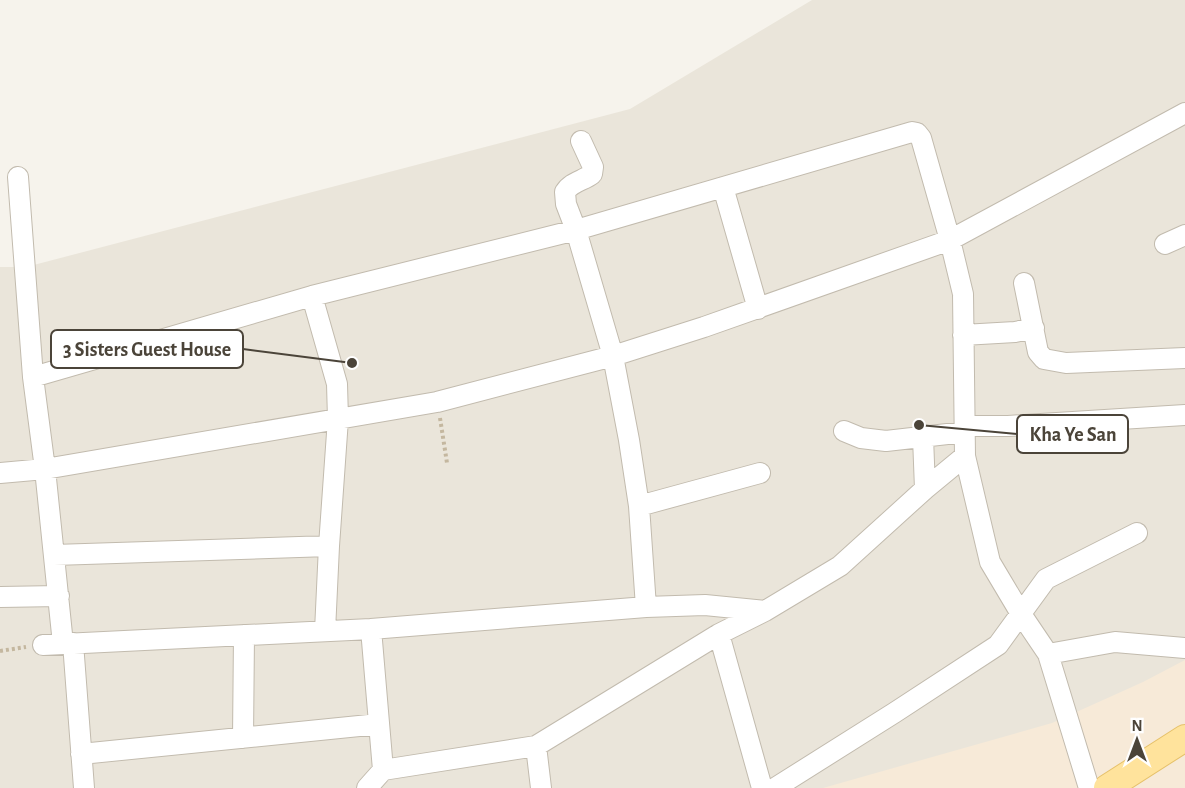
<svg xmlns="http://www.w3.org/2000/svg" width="1185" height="788" font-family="'Alegreya Sans',sans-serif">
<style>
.residential{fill:#eae5da}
.commercial{fill:#f7ead8}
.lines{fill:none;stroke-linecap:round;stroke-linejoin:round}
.minor-casing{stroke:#c2bbae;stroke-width:22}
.major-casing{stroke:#e6c16a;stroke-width:28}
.path{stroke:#c4b79f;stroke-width:4;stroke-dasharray:3 3;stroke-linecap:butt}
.minor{stroke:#fff;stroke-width:20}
.major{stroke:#ffe39c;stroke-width:26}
.leader{fill:none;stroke:#4b4439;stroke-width:2}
.callout-dot{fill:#4b4439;stroke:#fff;stroke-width:2}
.callout{fill:#fff;stroke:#4b4439;stroke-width:2}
.callout-label{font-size:20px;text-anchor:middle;font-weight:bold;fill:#4b4439}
</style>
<rect width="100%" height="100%" fill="#f6f3ec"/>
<path class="residential" d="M812 0H1185V788H0V267H26L630 109Z"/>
<path class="commercial" d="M1185 660V788H823L1052 723 1143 682Z"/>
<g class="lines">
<defs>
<path id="minor" d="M581 141 593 167 592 174C583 181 571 182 565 192L566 204 576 230 613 356 629 440 639 506 646 607
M18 177 33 377 45 469 63 644
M723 187 758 309
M1165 244 1185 235
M1024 283 1038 352 1044 359 1066 363 1185 358
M312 296 337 384 338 419 329 546 325 631
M963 335 1015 332 1034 328
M33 377 312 296 576 230 912 132 917 133 921 138 950 240 963 294 965 456 990 562 1021 614 1048 654 1089 788
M965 426H1008L1185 415
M844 431 861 438 886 441 965 432
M923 437 925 489
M0 473 45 469 437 402 613 356 704 327 950 240 1185 113
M639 506 760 473
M54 555 329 546
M0 597 59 596
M719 634 762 788
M73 643 84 788
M43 645 371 629 646 607 705 605 765 611
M1048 654 1115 642 1185 648
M243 738 244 635
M536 746 541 788
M81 754 379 724
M383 770 536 746 719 634 765 611 840 566 925 489 965 456
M367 788 383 770 371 629
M775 788 894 713 998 645 1046 579 1137 533"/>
<path id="major" d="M1107 788 1185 738"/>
</defs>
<use href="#minor" class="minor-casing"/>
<use href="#major" class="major-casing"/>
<path class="path" d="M440 418 447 463
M0 651 26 647"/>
<use href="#minor" class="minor"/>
<use href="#major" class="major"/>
</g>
<path class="leader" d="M352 363L243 349M919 425L1017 434"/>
<g class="callout-dot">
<circle cx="352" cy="363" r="6"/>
<circle cx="919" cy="425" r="6"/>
</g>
<g class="callout">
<rect x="51" y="330" width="192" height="38" rx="6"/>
<rect x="1017" y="415" width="111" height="38" rx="6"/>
</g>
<g class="callout-label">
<text x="147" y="356">3 Sisters Guest House</text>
<text x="1073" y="441">Kha Ye San</text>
</g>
<g transform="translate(1137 740)" stroke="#ffffff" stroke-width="4.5" paint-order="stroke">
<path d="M0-4.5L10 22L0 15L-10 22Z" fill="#4b4439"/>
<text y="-9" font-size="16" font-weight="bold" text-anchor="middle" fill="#4b4439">N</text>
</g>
</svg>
